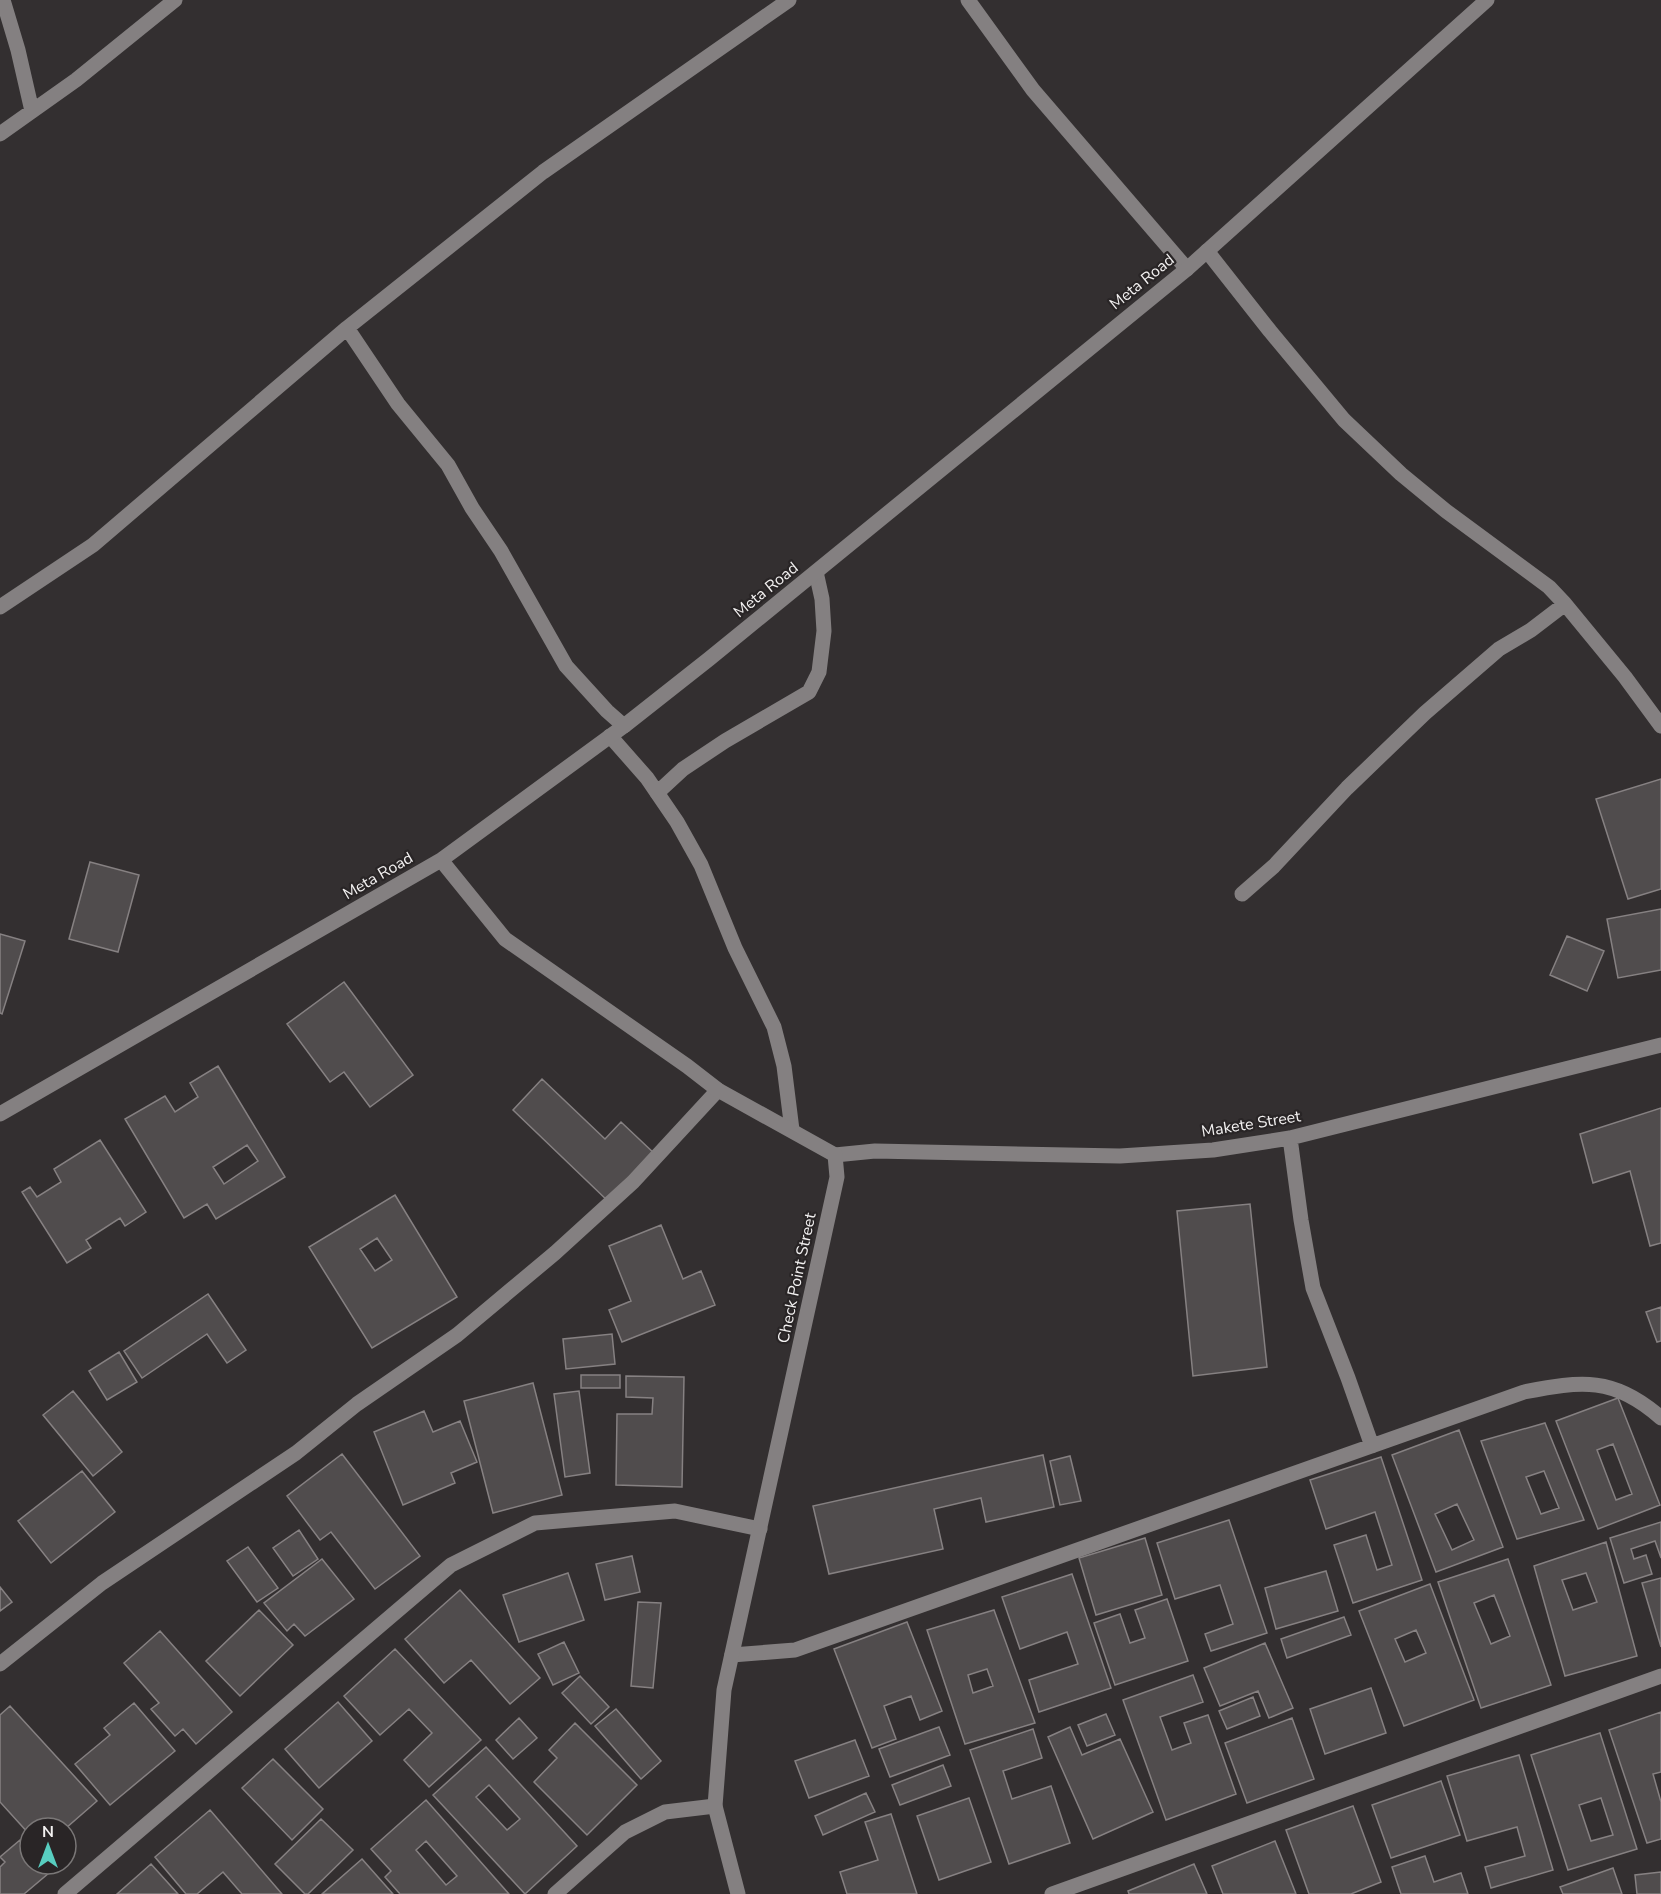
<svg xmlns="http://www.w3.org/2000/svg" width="1661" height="1894" font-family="'Nunito Sans',sans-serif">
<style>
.building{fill:#504c4d;stroke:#868182;stroke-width:1.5;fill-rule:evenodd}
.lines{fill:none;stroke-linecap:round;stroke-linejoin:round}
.minor{stroke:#848081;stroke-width:15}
.tertiary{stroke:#848081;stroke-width:15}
.labels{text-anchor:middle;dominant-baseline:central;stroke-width:4.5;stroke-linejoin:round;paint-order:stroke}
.street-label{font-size:16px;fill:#f3f1f1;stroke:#292526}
</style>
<rect width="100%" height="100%" fill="#332f30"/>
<path class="building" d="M1661 779V889L1628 899 1596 799Z
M90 862 139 875 118 952 69 939Z
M1661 909V970L1618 978 1607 919Z
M0 934 25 941 2 1014 0 1013Z
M1567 936 1604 951 1587 991 1550 975Z
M344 982 413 1075 370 1107 344 1072 330 1082 287 1024Z
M218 1066 285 1177 216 1219 207 1204 184 1218 125 1119 165 1096 175 1112 198 1097 190 1083ZM247 1145 258 1161 224 1184 213 1167Z
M542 1079 605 1139 621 1122 657 1156 611 1204 513 1110Z
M1661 1108V1243L1650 1246 1630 1171 1593 1183 1580 1134Z
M100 1140 146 1212 125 1226 120 1218 86 1240 91 1248 67 1263 22 1192 30 1187 37 1197 61 1182 54 1169Z
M395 1195 457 1297 372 1348 309 1247ZM377 1238 392 1260 375 1271 360 1249Z
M1250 1204 1267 1367 1193 1376 1177 1211Z
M661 1225 683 1279 701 1271 715 1305 622 1342 609 1310 631 1301 609 1246Z
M208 1294 246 1350 227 1363 207 1334 142 1378 124 1351Z
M1661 1307V1341L1657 1342 1646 1312Z
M612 1334 615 1364 566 1369 563 1339Z
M119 1352 137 1382 107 1400 89 1371Z
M581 1375H620V1388H581Z
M626 1376 684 1377 682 1487 616 1485 617 1414H652L653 1398 626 1397Z
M533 1383 562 1495 493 1513 464 1401Z
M73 1391 122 1452 93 1476 43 1415Z
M579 1391 590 1473 565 1477 554 1394Z
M1618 1398 1660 1505 1598 1529 1556 1421ZM1613 1444 1632 1494 1616 1500 1597 1450Z
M424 1411 433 1432 460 1421 477 1462 451 1473 455 1483 403 1505 374 1432Z
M1545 1423 1584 1520 1517 1539 1481 1441ZM1544 1471 1559 1508 1541 1514 1526 1477Z
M1459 1430 1503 1547 1436 1572 1392 1455ZM1457 1504 1474 1540 1452 1550 1435 1514Z
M342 1454 420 1556 375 1589 331 1532 320 1540 287 1496Z
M1043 1455 1054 1507 986 1522 981 1498 934 1509 943 1549 829 1574 813 1506Z
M1070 1456 1081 1501 1060 1505 1050 1461Z
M1381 1457 1422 1580 1353 1603 1334 1545 1366 1535 1377 1570 1392 1565 1375 1512 1326 1529 1310 1480Z
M82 1471 115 1512 51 1563 18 1521Z
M1229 1520 1267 1633 1211 1651 1205 1634 1233 1624 1220 1585 1175 1599 1157 1543Z
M1661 1522V1558L1655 1541 1631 1549 1634 1559 1646 1555 1652 1574 1624 1583 1610 1538Z
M299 1530 318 1559 293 1576 273 1548Z
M1145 1538 1162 1595 1096 1615 1079 1558Z
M1606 1542 1637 1656 1565 1676 1534 1566ZM1586 1573 1597 1602 1573 1610 1562 1580Z
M248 1547 278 1588 257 1602 227 1561Z
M632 1556 640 1592 605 1600 596 1564Z
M322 1559 354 1599 305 1636 294 1624 287 1631 264 1603Z
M1508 1559 1551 1685 1481 1708 1438 1582ZM1494 1595 1510 1636 1491 1644 1474 1603Z
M1326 1571 1338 1611 1276 1629 1265 1588Z
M568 1573 584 1620 519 1642 503 1595Z
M1072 1574 1111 1688 1039 1712 1029 1680 1078 1664 1067 1632 1020 1649 1002 1597Z
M1661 1578V1647L1642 1583Z
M1430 1584 1474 1700 1404 1726 1359 1611ZM1416 1630 1426 1653 1405 1662 1395 1639Z
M0 1587 12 1602 0 1611Z
M460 1590 540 1678 510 1704 471 1660 444 1683 405 1639Z
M1167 1599 1188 1661 1115 1685 1094 1623 1120 1614 1130 1643 1145 1638 1135 1610Z
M638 1602 661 1603 653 1688 631 1686Z
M259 1610 293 1645 240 1696 206 1661Z
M994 1610 1035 1723 965 1744 927 1630ZM987 1669 993 1686 973 1693 968 1675Z
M1344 1617 1351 1635 1287 1658 1281 1639Z
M907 1622 942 1711 920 1720 911 1696 884 1706 896 1739 872 1748 834 1649Z
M160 1631 232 1712 196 1744 183 1729 175 1736 151 1709 159 1703 124 1663Z
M564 1642 579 1673 553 1685 538 1654Z
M1265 1643 1293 1708 1269 1718 1258 1691 1220 1706 1204 1668Z
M395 1649 481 1740 429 1787 404 1760 432 1733 409 1709 380 1735 344 1696Z
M1193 1675 1203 1702 1160 1717 1172 1750 1191 1743 1184 1723 1208 1715 1236 1794 1166 1820 1123 1700Z
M580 1676 609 1707 591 1724 562 1693Z
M1371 1688 1386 1733 1325 1754 1310 1709Z
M1253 1697 1260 1716 1227 1729 1219 1711Z
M338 1702 372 1741 319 1788 285 1749Z
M134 1703 175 1751 110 1805 75 1764 110 1735 104 1728Z
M10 1706 97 1801 66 1828H30V1835L0 1802V1715Z
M616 1709 661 1761 641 1779 595 1726Z
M1661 1712V1772L1653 1774 1661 1802V1839L1647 1843 1609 1730Z
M1106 1714 1115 1735 1087 1746 1078 1725Z
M519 1718 537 1738 513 1759 496 1740Z
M1292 1718 1314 1779 1247 1803 1225 1743Z
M575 1723 637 1785 587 1835 534 1782 557 1758 549 1750Z
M939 1727 950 1755 890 1777 879 1749Z
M1070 1727 1082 1755 1120 1739 1153 1812 1093 1839 1048 1737Z
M1033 1729 1042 1758 1003 1771 1012 1799 1051 1786 1070 1843 1009 1864 970 1750Z
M1600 1733 1637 1849 1568 1870 1531 1755ZM1601 1798 1613 1835 1591 1841 1579 1805Z
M855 1740 869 1776 809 1798 795 1761Z
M486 1747 577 1846 525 1894 433 1795ZM489 1785 520 1819 507 1830 476 1797Z
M1519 1755 1553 1870 1491 1888 1485 1867 1525 1856 1517 1827 1467 1841 1447 1776Z
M273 1759 323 1809 292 1840 242 1788Z
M943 1765 951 1786 900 1805 892 1785Z
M1441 1781 1460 1835 1391 1858 1372 1805Z
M866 1793 875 1812 823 1835 815 1816Z
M969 1798 991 1862 939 1880 917 1816Z
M426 1800 509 1894H400L385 1877 391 1871 371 1849ZM426 1841 457 1876 446 1885 416 1850Z
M1353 1806 1381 1882 1351 1894H1309L1286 1830Z
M210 1810 282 1894H242L223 1872 197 1894H186L155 1857Z
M891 1814 917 1894H847L840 1872 878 1860 865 1822Z
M321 1819 353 1850 308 1894H305L275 1864Z
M20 1840 30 1851V1864H41L49 1873 24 1894H0V1867L5 1862 0 1857Z
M1275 1841 1296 1894H1223L1212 1866Z
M1425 1856 1434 1882 1461 1873 1468 1894H1401L1392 1867Z
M362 1859 393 1894H322Z
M151 1864 178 1894H117Z
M1194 1864 1207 1894H1129L1128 1891Z
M1613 1868 1622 1894H1563L1560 1887Z
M1661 1872V1894H1637L1635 1875Z"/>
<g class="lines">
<path class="minor" d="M3 0 18 50 32 111
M968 0 1033 90 1187 269
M0 134 76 80 175 0
M1207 251 1270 331 1344 420 1401 474 1446 511 1549 587 1565 604 1625 677 1661 726
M347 328 398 404 448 465 472 508 501 551 566 666 607 711 624 726
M0 607 93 545 347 328 543 172 789 0
M610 736 647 778 677 822 701 865 735 948 774 1027 784 1066 792 1130
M657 793 683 769 725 741 809 692 819 672 824 631 822 599 816 572
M1242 894 1274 866 1347 788 1425 713 1499 649 1531 630 1565 604
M1290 1138 1301 1220 1313 1288 1348 1378 1372 1446
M835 1155 875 1151 1120 1156 1213 1150 1290 1138 1661 1045
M732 1655 795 1650 1524 1392C1581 1381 1614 1376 1661 1418
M0 1664 102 1583 296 1453 357 1404 457 1335 555 1253 633 1182 718 1090
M65 1894 451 1565 535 1523 675 1511 760 1529
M555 1894 625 1832 665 1812 715 1806
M1052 1894 1661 1676"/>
<path class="tertiary" d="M441 860 505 939 687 1066 718 1090 835 1155 837 1177 724 1690 715 1806 738 1894
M0 1114 441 860 624 726 709 659 1187 269 1487 0"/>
</g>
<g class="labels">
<g class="street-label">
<text transform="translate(1142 282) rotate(-39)">Meta Road</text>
<text transform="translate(766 590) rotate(-39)">Meta Road</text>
<text transform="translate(378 876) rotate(-30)">Meta Road</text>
<text transform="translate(1251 1124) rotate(-9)">Makete Street</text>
<text transform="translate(797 1278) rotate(-78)">Check Point Street</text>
</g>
</g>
<g transform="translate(48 1846)"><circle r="28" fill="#292526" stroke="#7a7777" stroke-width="1.5"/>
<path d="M0-4.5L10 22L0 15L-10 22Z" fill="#58cec0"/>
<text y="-9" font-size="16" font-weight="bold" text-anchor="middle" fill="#f3f1f1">N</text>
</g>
</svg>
